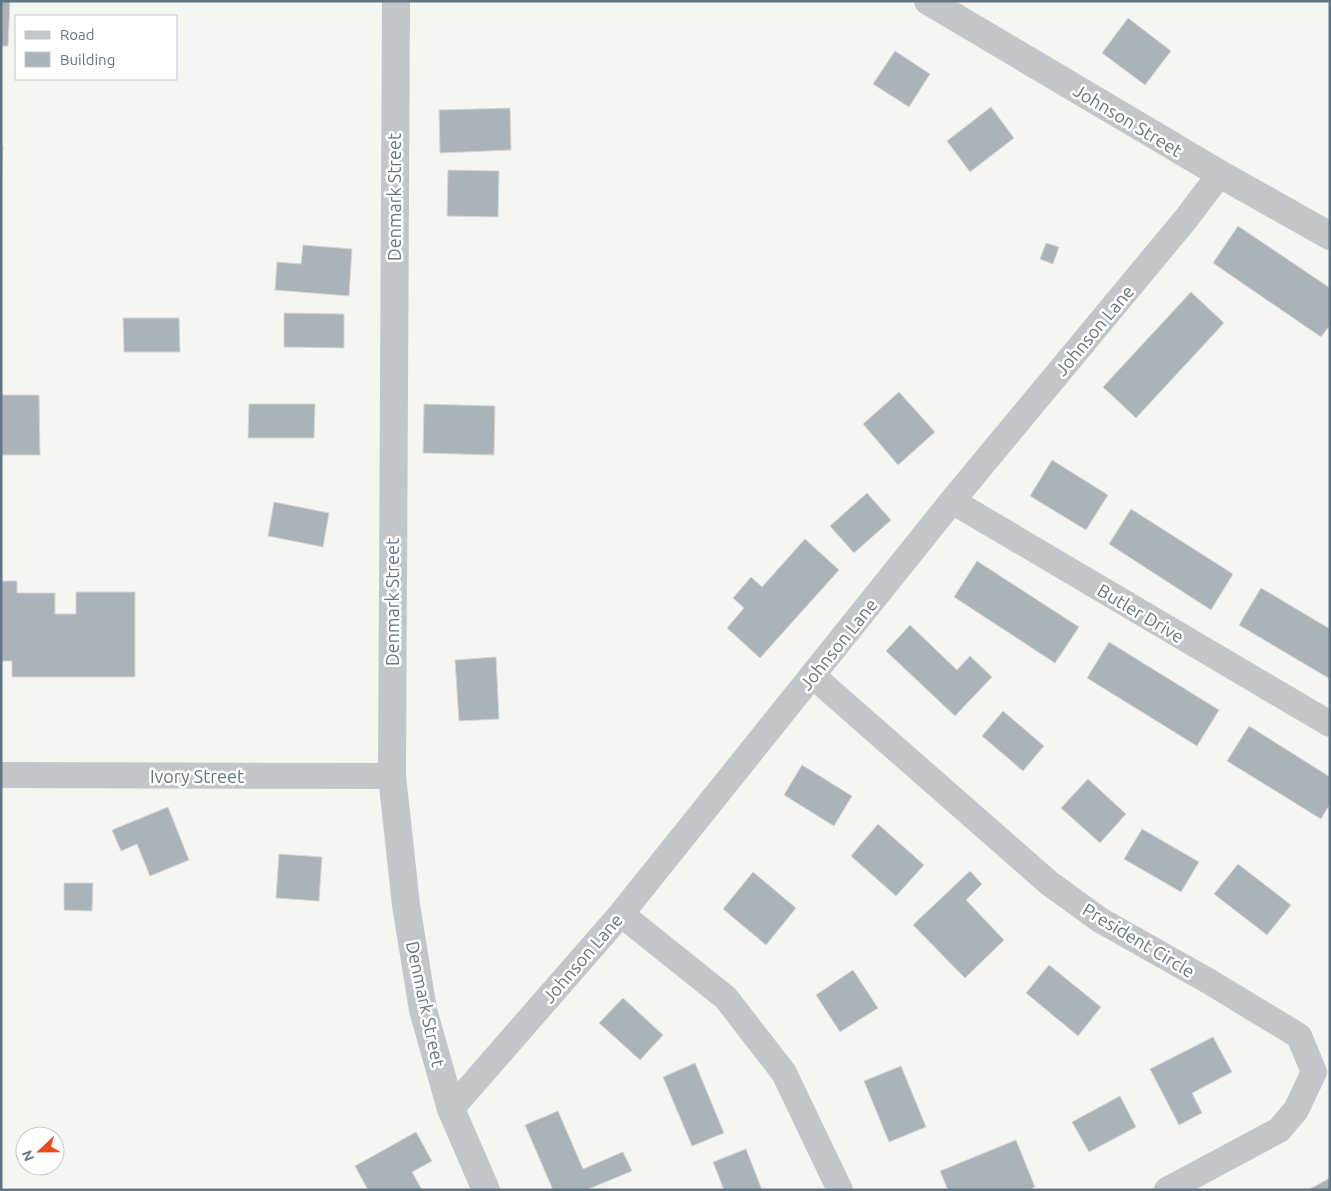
<svg xmlns="http://www.w3.org/2000/svg" width="1331" height="1191" font-family="Ubuntu,sans-serif">
<style>
.building{fill:#aab3b8;stroke:#d6d6d4}
.lines{fill:none;stroke-linecap:round;stroke-linejoin:round}
.minor{stroke:#c2c6c9;stroke-width:26}
.tertiary{stroke:#c2c6c9;stroke-width:28}
.labels{text-anchor:middle;dominant-baseline:central;stroke-width:5;stroke-linejoin:round;paint-order:stroke}
.street-label{font-size:18px;fill:#637583;stroke:#fff}
</style>
<rect width="100%" height="100%" fill="#f5f5f1"/>
<path class="building" d="M1 1H10L8 46H1Z
M1128 18 1171 51 1145 85 1102 53Z
M895 51 930 74 909 107 873 84Z
M991 107 1014 138 970 172 947 141Z
M510 108 511 150 440 153 439 110Z
M1 146H3L1 185Z
M448 170 499 171 498 217 447 216Z
M1238 226 1330 288V325L1321 337 1213 263Z
M1046 243 1059 247 1053 264 1040 259Z
M303 245 352 249 349 296 275 290 277 262 301 264Z
M1191 292 1224 323 1136 418 1103 387Z
M284 313 344 314V348L284 347Z
M123 318H179L180 352H124Z
M899 392 935 432 898 465 863 424Z
M1 395H39L40 455H1Z
M249 404H315L314 438H248Z
M424 404 495 406 494 455 423 453Z
M1052 460 1108 495 1086 530 1030 496Z
M867 493 891 520 854 553 830 526Z
M274 502 329 513 323 547 268 536Z
M1131 509 1233 574 1211 610 1109 544Z
M805 539 839 570 760 658 727 628 744 608 733 598 751 577 762 587Z
M977 561 1079 627 1055 663 954 597Z
M1 581H17V593H55V614H76V592H135V677H12V661H1Z
M1261 588 1330 629V679L1239 625Z
M910 625 957 670 970 656 992 677 955 716 886 651Z
M1109 642 1219 710 1197 746 1087 678Z
M496 657 499 719 459 721 455 660Z
M1003 711 1044 746 1023 771 982 736Z
M1249 726 1330 777V804L1321 819 1227 761Z
M802 765 852 796 834 826 784 795Z
M1088 779 1126 814 1100 843 1061 808Z
M168 807 189 860 150 876 137 844 121 851 112 830Z
M878 824 924 865 896 896 851 856Z
M1142 829 1199 862 1181 892 1124 859Z
M279 854 322 857 319 901 276 898Z
M1238 864 1291 905 1267 935 1214 894Z
M970 871 982 884 966 900 1004 940 965 978 913 925Z
M753 872 796 908 766 945 723 909Z
M64 883H93L92 911 64 910Z
M1049 965 1101 1007 1078 1036 1026 993Z
M853 970 878 1008 840 1032 816 995Z
M623 998 663 1035 640 1060 599 1023Z
M1213 1037 1232 1072 1192 1093 1202 1113 1179 1125 1150 1069Z
M695 1063 724 1133 692 1146 663 1077Z
M901 1066 926 1127 889 1142 864 1081Z
M1120 1096 1136 1127 1089 1152 1072 1122Z
M558 1111 583 1169 623 1152 632 1171 586 1190H553L525 1125Z
M416 1132 432 1161 412 1172 422 1190H368L355 1166Z
M1016 1140 1035 1187 1028 1190H948L940 1171Z
M746 1149 762 1190H724L713 1162Z
M1330 1178V1190H1308Z"/>
<g class="lines">
<path class="minor" d="M952 501 1330 724
M813 676 1049 883 1100 920 1210 982 1299 1036 1314 1072 1296 1110 1279 1130 1167 1190
M1 775 392 776
M621 914 726 998 784 1073 840 1190
M451 1109 621 914 952 501 1185 220 1220 174"/>
<path class="tertiary" d="M396 1 392 776 406 905 423 1010 451 1109 486 1190
M928 1 1220 174 1330 236"/>
</g>
<g class="labels">
<g class="street-label">
<text transform="translate(1128 120) rotate(31)">Johnson Street</text>
<text transform="translate(394 197) rotate(-90)">Denmark Street</text>
<text transform="translate(1094 330) rotate(-50)">Johnson Lane</text>
<text transform="translate(392 602) rotate(-90)">Denmark Street</text>
<text transform="translate(1141 613) rotate(31)">Butler Drive</text>
<text transform="translate(838 644) rotate(-51)">Johnson Lane</text>
<text x="197" y="776">Ivory Street</text>
<text transform="translate(1139 940) rotate(31)">President Circle</text>
<text transform="translate(582 958) rotate(-49)">Johnson Lane</text>
<text transform="translate(426 1004) rotate(78)">Denmark Street</text>
</g>
</g>
<rect width="1331" height="1191" fill="none" stroke="#637583" stroke-width="5"/>
<rect x="15" y="15" width="162" height="65" fill="#ffffff" stroke="#c1c8cd"/>
<rect x="25" y="31" width="25" height="8" fill="#c2c6c9" stroke="#c1c8cd"/>
<text x="60" y="40" font-size="15" fill="#637583">Road</text>
<rect x="25" y="52" width="25" height="15" fill="#aab3b8" stroke="#c1c8cd"/>
<text x="60" y="65" font-size="15" fill="#637583">Building</text>
<g transform="translate(40 1151) rotate(248)"><circle r="24" fill="#ffffff" stroke="#c1c8cd"/>
<path d="M0-4L9 19L0 12L-9 19Z" fill="#e54d21"/>
<text y="-8" font-size="14" font-weight="bold" text-anchor="middle" fill="#637583">N</text>
</g>
</svg>
